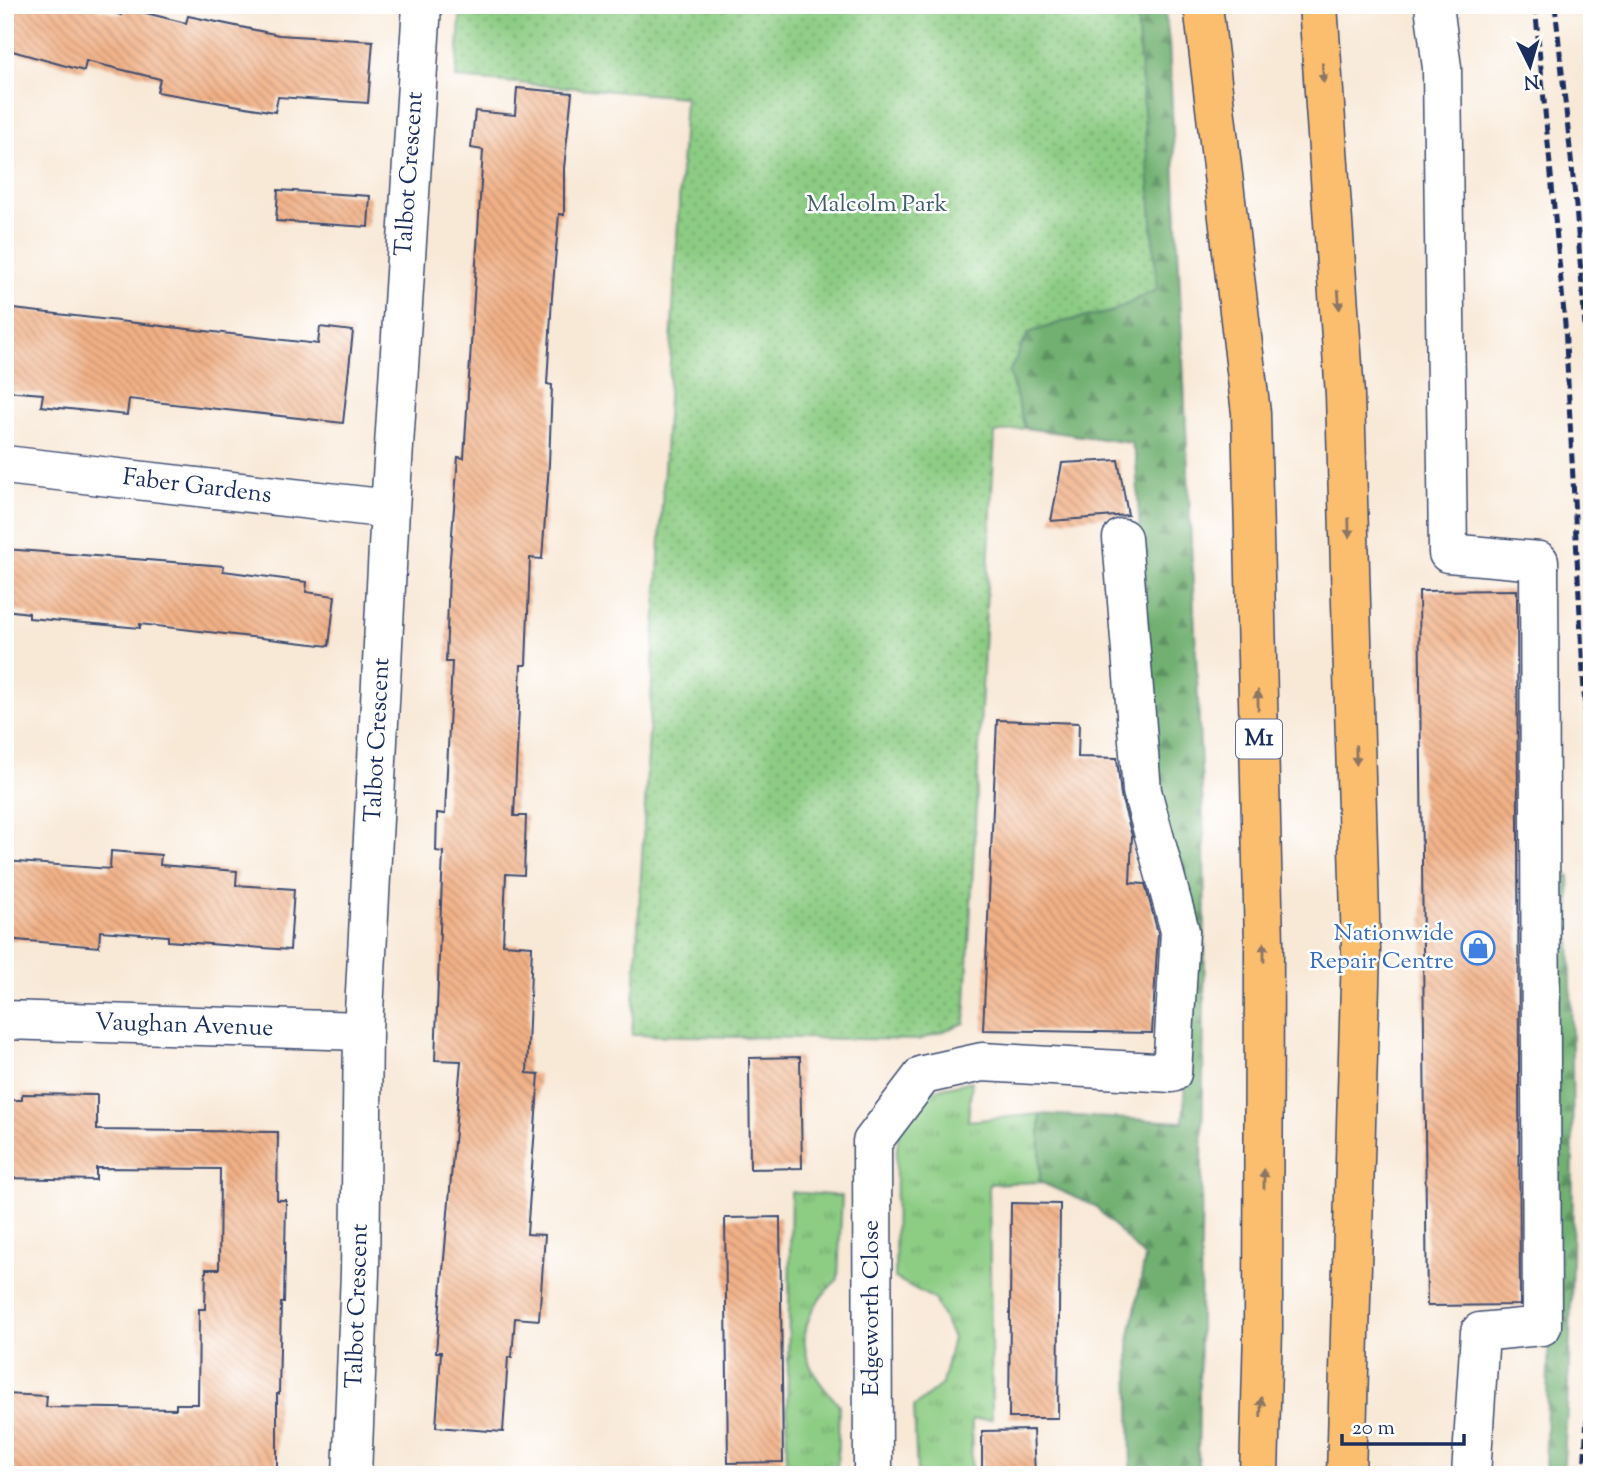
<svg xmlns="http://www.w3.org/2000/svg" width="1597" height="1480" font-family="'Sorts Mill Goudy',serif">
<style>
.grass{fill:url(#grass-tufts);stroke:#547e70;stroke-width:2}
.forest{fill:url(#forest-firs);stroke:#467068;stroke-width:2}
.park{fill:url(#park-dots);stroke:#547e70;stroke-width:2}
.building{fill:url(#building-back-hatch)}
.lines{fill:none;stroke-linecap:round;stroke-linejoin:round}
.minor-casing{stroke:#3c4b70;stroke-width:41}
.highway-casing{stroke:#3c4b70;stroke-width:41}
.minor{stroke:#fff;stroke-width:38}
.highway{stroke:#fbbe6e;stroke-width:38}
.rail{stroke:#1b2f5e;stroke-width:5;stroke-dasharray:10 5;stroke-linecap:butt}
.oneway{fill:#8b7666}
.labels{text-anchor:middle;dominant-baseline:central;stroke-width:5;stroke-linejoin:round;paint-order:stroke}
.shield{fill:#fff;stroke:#5f6d8e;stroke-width:2}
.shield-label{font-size:23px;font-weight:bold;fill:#1b2f5e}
.street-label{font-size:24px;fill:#1b2f5e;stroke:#fff}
.park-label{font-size:24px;fill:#3d5e69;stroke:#fff}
.shop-label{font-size:24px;fill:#366cbe;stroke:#fff;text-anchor:end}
</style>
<defs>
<pattern id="grass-tufts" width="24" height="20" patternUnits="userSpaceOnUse" patternTransform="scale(1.75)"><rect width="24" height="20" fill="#8ccc83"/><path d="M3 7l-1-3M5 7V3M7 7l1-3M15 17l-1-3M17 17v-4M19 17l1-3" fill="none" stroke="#72a66e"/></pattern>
<pattern id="forest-firs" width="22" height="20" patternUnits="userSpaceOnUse" patternTransform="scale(1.75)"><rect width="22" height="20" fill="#71b071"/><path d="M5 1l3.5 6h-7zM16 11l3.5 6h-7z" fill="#5c9060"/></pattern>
<pattern id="park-dots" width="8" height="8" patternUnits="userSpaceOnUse" patternTransform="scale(1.75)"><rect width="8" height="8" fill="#8ccc83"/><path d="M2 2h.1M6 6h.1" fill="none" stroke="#72a66e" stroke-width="1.8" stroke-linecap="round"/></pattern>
<pattern id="building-back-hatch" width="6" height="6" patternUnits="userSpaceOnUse" patternTransform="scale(1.75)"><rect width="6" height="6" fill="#f2b186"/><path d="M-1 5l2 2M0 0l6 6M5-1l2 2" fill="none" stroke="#c39071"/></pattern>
</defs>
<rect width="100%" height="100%" fill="#fff"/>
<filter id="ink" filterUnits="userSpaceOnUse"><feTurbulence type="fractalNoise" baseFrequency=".0143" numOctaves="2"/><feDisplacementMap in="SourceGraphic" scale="14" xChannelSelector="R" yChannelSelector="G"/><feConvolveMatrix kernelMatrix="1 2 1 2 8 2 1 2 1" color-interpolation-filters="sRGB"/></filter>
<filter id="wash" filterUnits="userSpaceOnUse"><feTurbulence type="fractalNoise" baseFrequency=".00686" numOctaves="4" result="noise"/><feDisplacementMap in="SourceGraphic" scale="28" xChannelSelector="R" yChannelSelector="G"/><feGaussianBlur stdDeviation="1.57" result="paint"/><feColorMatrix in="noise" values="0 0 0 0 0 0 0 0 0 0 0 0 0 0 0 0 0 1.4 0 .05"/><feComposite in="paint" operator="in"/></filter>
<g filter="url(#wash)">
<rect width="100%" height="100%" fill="#f8e8d6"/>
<path class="grass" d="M972 1081 968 1121 1040 1114V1182L989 1184 992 1419 972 1420 971 1475H917L914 1407 942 1384 953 1338 934 1299 895 1278 896 1158 900 1119 930 1091Z
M791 1192 842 1196 838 1279C792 1321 795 1362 839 1404L837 1475H786Z"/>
<path class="forest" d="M1136 5H1164L1169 42 1204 835 1205 934 1198 1475H1131L1129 1341 1145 1258 1095 1206 1040 1182V1114L1183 1122 1187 1060 1150 744 1136 457 1131 443 1025 428 1009 372 1028 333 1061 322 1111 312 1157 289Z
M1554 876H1569C1573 1076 1577 1275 1563 1475H1545L1553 1187Z"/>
<path class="park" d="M461 5H1136L1157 289 1111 312 1061 322 1028 333 1009 372 1025 428 995 433 965 1023 919 1040 632 1035 685 97 456 78Z"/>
<g id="blocks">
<path class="building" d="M5 5H86L121 15 122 7 186 23 188 16 279 35 373 41 368 103 278 97 275 112 157 92 160 79 86 61 84 71 5 49Z
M517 88 572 93 564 168V215L559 214 552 297 547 384 552 385 549 464 542 559 530 558 526 665H521L514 816H526L524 875 506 874 503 944 532 946 527 1073 539 1074 527 1234 545 1235 539 1320 515 1318 512 1357H508L503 1432 436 1427 441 1352H436L461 1061 435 1060 443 852 436 851 437 813 445 814 452 662H446L449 572 458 457 464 458 483 150 471 148 475 111 515 115Z
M278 190 370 196 368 227 276 221Z
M5 308 318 344 320 327 353 331 343 423 129 399 127 415 41 406 43 394 5 391Z
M1118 460 1128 515 1051 521 1062 463Z
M5 549 224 566 223 571 307 582 306 592 335 596 329 646 140 624V628L29 618V613L5 610Z
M1517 590 1520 1305 1427 1306 1419 591Z
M997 720 1079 723 1078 757 1117 758 1121 796 1132 836 1130 883 1145 884 1158 933 1152 1033 983 1030Z
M111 851 161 855 160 865 237 871 236 885 294 889 290 950 168 941V936L100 931 99 947 5 939V861L110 869Z
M800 1057 802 1168 750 1169 749 1058Z
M22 1094 97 1095V1130L278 1132 277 1200H286L284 1303H281L279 1394H277V1469L136 1470V1475H5V1394L47 1396 46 1407 176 1409V1404H198L199 1309H205L206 1269H219L220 1169 96 1168V1180L5 1178V1100H22Z
M1011 1203 1060 1204 1058 1418H1009Z
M780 1217 783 1462 728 1463 725 1218Z
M1033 1430 1035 1475H982V1431Z"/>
</g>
</g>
<g filter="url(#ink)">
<use href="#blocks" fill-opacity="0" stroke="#3c4b70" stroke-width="2"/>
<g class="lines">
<defs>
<path id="minor" d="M1434 5 1442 68 1448 553 1539 561 1542 1326 1480 1332 1471 1475
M5 465 390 509
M5 1020 363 1031
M352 1475 360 1272 363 1031 390 509 422 5
M873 1475 872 1142 923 1075 982 1062 1172 1073 1180 931 1142 791 1122 538"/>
<path id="highway" d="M1203 5 1251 413 1264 943 1263 1330 1259 1475
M1318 5 1345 395 1361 950 1346 1475"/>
</defs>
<use href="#minor" class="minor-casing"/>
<use href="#highway" class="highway-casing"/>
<use href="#minor" class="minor"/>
<use href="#highway" class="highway"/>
<path class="rail" d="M1535 5 1565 324 1592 848
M1555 5 1576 206 1592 422
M1584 1475 1592 1316"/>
</g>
<defs><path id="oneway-solid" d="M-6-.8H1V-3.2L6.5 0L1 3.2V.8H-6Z" transform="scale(1.75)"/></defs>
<g class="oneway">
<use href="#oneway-solid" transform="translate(1323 73) rotate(86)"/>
<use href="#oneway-solid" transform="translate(1339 300) rotate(86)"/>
<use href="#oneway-solid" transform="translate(1349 528) rotate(88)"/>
<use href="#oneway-solid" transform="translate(1258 700) rotate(-91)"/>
<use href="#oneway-solid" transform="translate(1356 755) rotate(88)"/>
<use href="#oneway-solid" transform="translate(1264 952) rotate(-90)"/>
<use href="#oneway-solid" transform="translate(1264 1179) rotate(-90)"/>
<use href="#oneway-solid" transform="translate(1261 1407) rotate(-88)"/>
</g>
</g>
<defs>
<symbol id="shop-ring" viewBox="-11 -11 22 22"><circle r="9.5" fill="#fff" stroke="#3f7fe0" stroke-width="1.5"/><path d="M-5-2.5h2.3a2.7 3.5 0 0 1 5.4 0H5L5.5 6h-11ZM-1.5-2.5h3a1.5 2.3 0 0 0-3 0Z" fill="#3f7fe0"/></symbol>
</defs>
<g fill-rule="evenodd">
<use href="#shop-ring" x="1459" y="929" width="38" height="38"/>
</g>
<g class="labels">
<rect class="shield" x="1236" y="719.5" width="46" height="39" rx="5"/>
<g class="shield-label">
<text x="1259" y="739">M1</text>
</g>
<g class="street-label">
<text transform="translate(410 174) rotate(-86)">Talbot Crescent</text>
<text transform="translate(197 487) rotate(7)">Faber Gardens</text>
<text transform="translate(378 740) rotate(-87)">Talbot Crescent</text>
<text transform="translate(184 1026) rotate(2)">Vaughan Avenue</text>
<text transform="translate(358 1306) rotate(-88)">Talbot Crescent</text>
<text transform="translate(872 1308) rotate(-90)">Edgeworth Close</text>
</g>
<g class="park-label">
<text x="877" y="205">Malcolm Park</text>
</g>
<g class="shop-label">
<text x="1454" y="934">Nationwide<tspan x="1454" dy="28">Repair Centre</tspan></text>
</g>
</g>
<rect width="1597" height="1480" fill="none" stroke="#fff" stroke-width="28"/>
<g transform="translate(1530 66) rotate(175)" stroke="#ffffff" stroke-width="5" paint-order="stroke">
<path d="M0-5L12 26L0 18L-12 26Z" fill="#1b2f5e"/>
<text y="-10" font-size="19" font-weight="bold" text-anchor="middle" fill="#1b2f5e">N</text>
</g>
<path d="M1342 1434v10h122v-10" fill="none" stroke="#1b2f5e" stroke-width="3.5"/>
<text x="1352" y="1434" font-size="21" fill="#1b2f5e" stroke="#ffffff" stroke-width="5" paint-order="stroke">20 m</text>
</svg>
